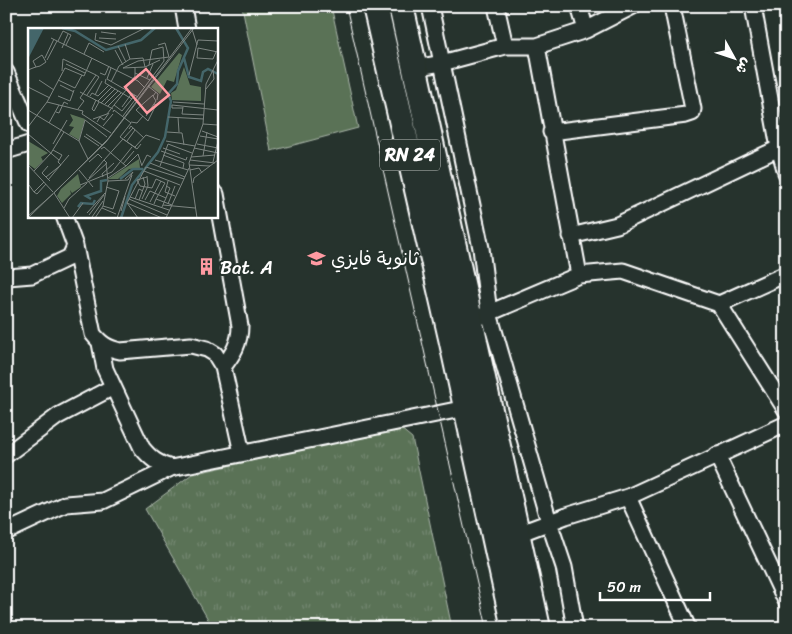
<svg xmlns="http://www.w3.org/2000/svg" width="792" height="634" font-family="Sriracha,'Playpen Sans Arabic',sans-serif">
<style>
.grass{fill:url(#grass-tufts);stroke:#acb8ab}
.pitch{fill:#5a7257;stroke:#acb8ab}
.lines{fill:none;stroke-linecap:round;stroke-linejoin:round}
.street-casing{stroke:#fff;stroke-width:19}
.primary-casing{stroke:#fff;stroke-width:28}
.street{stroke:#26332d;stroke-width:15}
.primary{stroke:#26332d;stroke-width:24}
.tram{stroke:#fff;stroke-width:1}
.labels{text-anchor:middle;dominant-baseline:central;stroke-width:4;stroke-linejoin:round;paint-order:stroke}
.shield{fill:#26332d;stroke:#bec2c0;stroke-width:1}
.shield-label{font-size:18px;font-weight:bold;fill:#fff}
.poi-label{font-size:19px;fill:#fff;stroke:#26332d;text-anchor:start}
.inset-river{fill:none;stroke:#44666a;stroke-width:2.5}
.inset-road{fill:none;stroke:#7d8581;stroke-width:1}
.view{fill:#ff9aa2;fill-opacity:0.15;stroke:#ff9aa2;stroke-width:2.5}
.inset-edge{fill:none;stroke:#fff;stroke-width:2.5}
</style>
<defs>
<pattern id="grass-tufts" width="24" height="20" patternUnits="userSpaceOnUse" patternTransform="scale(1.25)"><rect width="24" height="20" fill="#5a7257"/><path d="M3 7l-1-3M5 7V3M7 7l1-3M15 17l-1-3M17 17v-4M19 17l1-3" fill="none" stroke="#738770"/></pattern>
</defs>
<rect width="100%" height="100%" fill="#26332d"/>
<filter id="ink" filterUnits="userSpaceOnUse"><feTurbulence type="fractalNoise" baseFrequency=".02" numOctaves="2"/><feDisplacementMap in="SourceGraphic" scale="10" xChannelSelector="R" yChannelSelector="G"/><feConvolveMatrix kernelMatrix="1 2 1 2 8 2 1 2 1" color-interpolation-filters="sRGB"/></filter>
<g filter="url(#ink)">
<path class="grass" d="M400 428 412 438 452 628H213L145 509 192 474Z"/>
<path class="pitch" d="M242 6H331L358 128 271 151Z"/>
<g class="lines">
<defs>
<path id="street" d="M183 6 187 29
M430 6 481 248 489 313 549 522 564 567 575 628
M496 6 505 46
M579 6 586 30
M753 6 779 148 786 173
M537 46 579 275
M415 68 442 63 505 46H537L586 30 633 6
M6 72 29 125
M551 132 686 115 692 113 693 109 672 6
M6 151 29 144
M216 194 240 326C240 343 233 354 223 367
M64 216 75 246 93 334C101 344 107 348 120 351L191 345 207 349 215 354 223 367 242 453
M571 236 617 225 779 148
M6 273 8 277 32 275 70 257 75 246
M719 304 786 410
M482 316 579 275 623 271 719 304 786 274
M100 343 105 369 142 448C151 459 158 464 171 468L466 408
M6 455 58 416 113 387
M717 455 786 601
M628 497 688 628
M6 532 66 504 103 501 171 468
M518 534 566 516 628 497 786 424"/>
<path id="primary" d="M375 6 451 338 514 628
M401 6 538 628"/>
</defs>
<use href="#street" class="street-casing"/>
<use href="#primary" class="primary-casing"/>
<use href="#street" class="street"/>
<use href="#primary" class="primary"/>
<path class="tram" d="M346 6 487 628"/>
</g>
</g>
<defs>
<symbol id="school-bare" viewBox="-9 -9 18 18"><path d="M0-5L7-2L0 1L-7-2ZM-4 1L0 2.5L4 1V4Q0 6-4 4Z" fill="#ff9aa2" stroke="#26332d" stroke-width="2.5" paint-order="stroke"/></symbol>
<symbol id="building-bare" viewBox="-9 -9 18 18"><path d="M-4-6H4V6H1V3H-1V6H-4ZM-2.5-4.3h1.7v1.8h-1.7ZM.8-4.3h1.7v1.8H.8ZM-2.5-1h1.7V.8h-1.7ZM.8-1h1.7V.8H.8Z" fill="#ff9aa2" stroke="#26332d" stroke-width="2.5" paint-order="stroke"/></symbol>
</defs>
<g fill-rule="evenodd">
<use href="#school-bare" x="304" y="246" width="25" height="25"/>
<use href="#building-bare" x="194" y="254" width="25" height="25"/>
</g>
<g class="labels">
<rect class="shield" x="380" y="139.5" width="60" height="31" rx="4"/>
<g class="shield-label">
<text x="410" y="155">RN 24</text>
</g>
<g class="poi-label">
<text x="331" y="258">ثانوية فايزي</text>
<text x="220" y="267">Bat. A</text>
</g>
</g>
<g transform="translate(28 28)">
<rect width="190" height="190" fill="#26332d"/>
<path d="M151 25 154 27 146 54 139 52 132 66 123 59ZM156 39 162 57 173 59V73L144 72 143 65 148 62ZM42 86 57 91 51 112 41 106 46 99 41 98 45 92ZM0 113 20 125 13 129 15 133 7 141 0 136Z" fill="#5a7257"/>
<path d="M50 146 53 159 44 165 42 162 43 166 34 175 29 168 33 161Z" fill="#5a7257"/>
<path d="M111 131 112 140 101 141 90 151H80Z" fill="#5a7257"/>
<path d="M0 0H16L0 31Z" fill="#44666a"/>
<path class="inset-river" d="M34 0 47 3 78 22 113 12 127 0M156 30 161 49 173 53 175 44 180 41 190 46M92 151 105 141H115M63 171 58 168 73 163V153L79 152M50 179 53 175 65 176 67 172M93 190 104 157 130 124 137 109 143 73 140 66 149 56 150 43 160 20 148 0"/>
<path class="inset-road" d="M164 1 169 17M73 4 88 6M68 5 67 12 83 17 117 0M23 10 110 53 117 60M71 10 88 11M30 13 35 3 43 7 38 17M97 16 102 31M90 18 98 34M34 20 40 6M87 22 95 37M188 24 185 31 169 30 170 20 190 24M56 26 61 15 76 24M17 30 26 11M19 32 29 13M38 36 57 45M83 40 79 51 110 69M95 40 110 33 141 29 137 15 130 17M95 40 117 39 132 32M0 42 5 40 8 39 12 38 18 34 14 27 5 33 8 39M34 43 35 31 68 47 52 70 56 73 50 81M72 45 77 47 81 38M107 45 122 52M161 47 170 12 190 13M119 50 125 36M78 51 77 55 104 71M11 52 26 62M30 52 47 60 54 47M83 54 91 38 102 31 115 30 117 39M32 57 46 64M120 58 130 66 129 72M0 59 22 70M97 61 107 48V40M178 61 186 51 185 42M52 64 85 81M59 67 71 49 68 47M67 67 74 53M125 67 108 82 120 93 128 77 126 76M30 68 42 73 46 62M62 68 64 65 70 68 81 57M68 72 64 81 66 83 71 74M70 73 84 59M19 74 55 83 54 86 83 105M145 74 176 76M73 75 87 61M77 76 90 63M86 77 94 83 107 67M80 78 93 65M94 79 104 65M155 79 154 86 176 87M155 80H144V77L190 82M0 82 51 113 60 131M28 84 31 85 36 74 40 76M95 88 136 33 135 19 124 22 121 37M118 88 128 73 125 68 128 64M140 89 176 91M150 89 151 104M65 91 79 86 98 62M57 92 79 109M69 94 72 89 76 92 81 85M103 94 109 95 115 88M21 95 31 77M175 96 190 97M75 98 85 86M0 99 19 74 37 40 56 48 64 30M101 101 103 98 116 110M174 103 190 109M139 104 154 105 156 117M0 106 31 132M58 106 74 117M56 108 71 118M172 108 190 111M96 110 105 100 107 102 99 113M51 113 57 92M138 113 167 118M25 116 39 92M169 116 190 120M107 119 118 107 132 112M108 120 95 111 109 121 113 116M135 120 152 126M166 120 190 125M73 121 76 119 98 138 110 126 114 138M133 123 158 132 159 129M135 127 156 135 155 140M175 128 179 104M163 129 187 127M127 132 160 142M162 132 187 135M61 134 70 126 74 130M185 134 190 113M122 135 157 149M95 136 106 123M0 137 25 164M114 137 119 127 123 129M161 137 182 138M20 138 14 145 22 153M132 138 140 116 164 125M51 142 65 159M162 142 171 140 174 145M6 143 23 125 36 104M116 143 152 157M18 149 33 137 30 134 34 127 25 122M75 149 74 146 86 135M119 149 109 152 112 158 124 160M61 150 76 132M80 150 98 138M20 152 41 127M60 152 79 135 76 132 95 111 92 109 103 95 86 82 85 84M80 153 100 152 105 144 97 151M140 153 137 164 147 168M165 155 166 150 190 132M1 157 6 164 16 154M52 157 84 144 104 119M124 160 128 151 137 155 128 171M6 164 9 166 18 156M26 165 80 111 164 0M26 165 42 190M102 169 141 182M138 170 142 160 138 158M101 171 139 187M107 171 111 161 115 163M114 171 120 158 119 148M111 172 117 156 115 149M117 172 122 163 138 170 134 179M122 174 133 153M99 175 134 190M126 176 128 171 144 177M140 176 147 158M135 177 167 180M75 178 85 181 91 163 78 159M36 180 41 171 59 155M74 180 88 186M93 183 97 168M59 185 77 165M61 187 76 167M0 188 25 166M64 189 75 173M0 190 78 114 166 0M44 190 55 175M67 190 75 178 80 153 78 135M89 190 104 147M110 190 99 175 118 139 156 151M138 190 161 140M169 190 161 135 175 96 178 56 190 32"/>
<path class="view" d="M118 41 141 67 119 85 97 59Z"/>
<rect width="190" height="190" class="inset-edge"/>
</g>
<rect width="792" height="634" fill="none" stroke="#26332d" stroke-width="25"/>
<rect x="12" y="12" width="767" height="609" fill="none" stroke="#fff" stroke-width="2" filter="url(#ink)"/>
<g transform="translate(734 58) rotate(130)" stroke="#26332d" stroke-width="4" paint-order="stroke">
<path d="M0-4L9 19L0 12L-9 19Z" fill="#ffffff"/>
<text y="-8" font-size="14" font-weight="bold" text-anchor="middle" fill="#ffffff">ش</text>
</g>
<path d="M600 592v8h110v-8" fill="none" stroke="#ffffff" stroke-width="2.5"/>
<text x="607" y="592" font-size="15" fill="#ffffff" stroke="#26332d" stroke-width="4" paint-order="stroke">50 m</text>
</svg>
